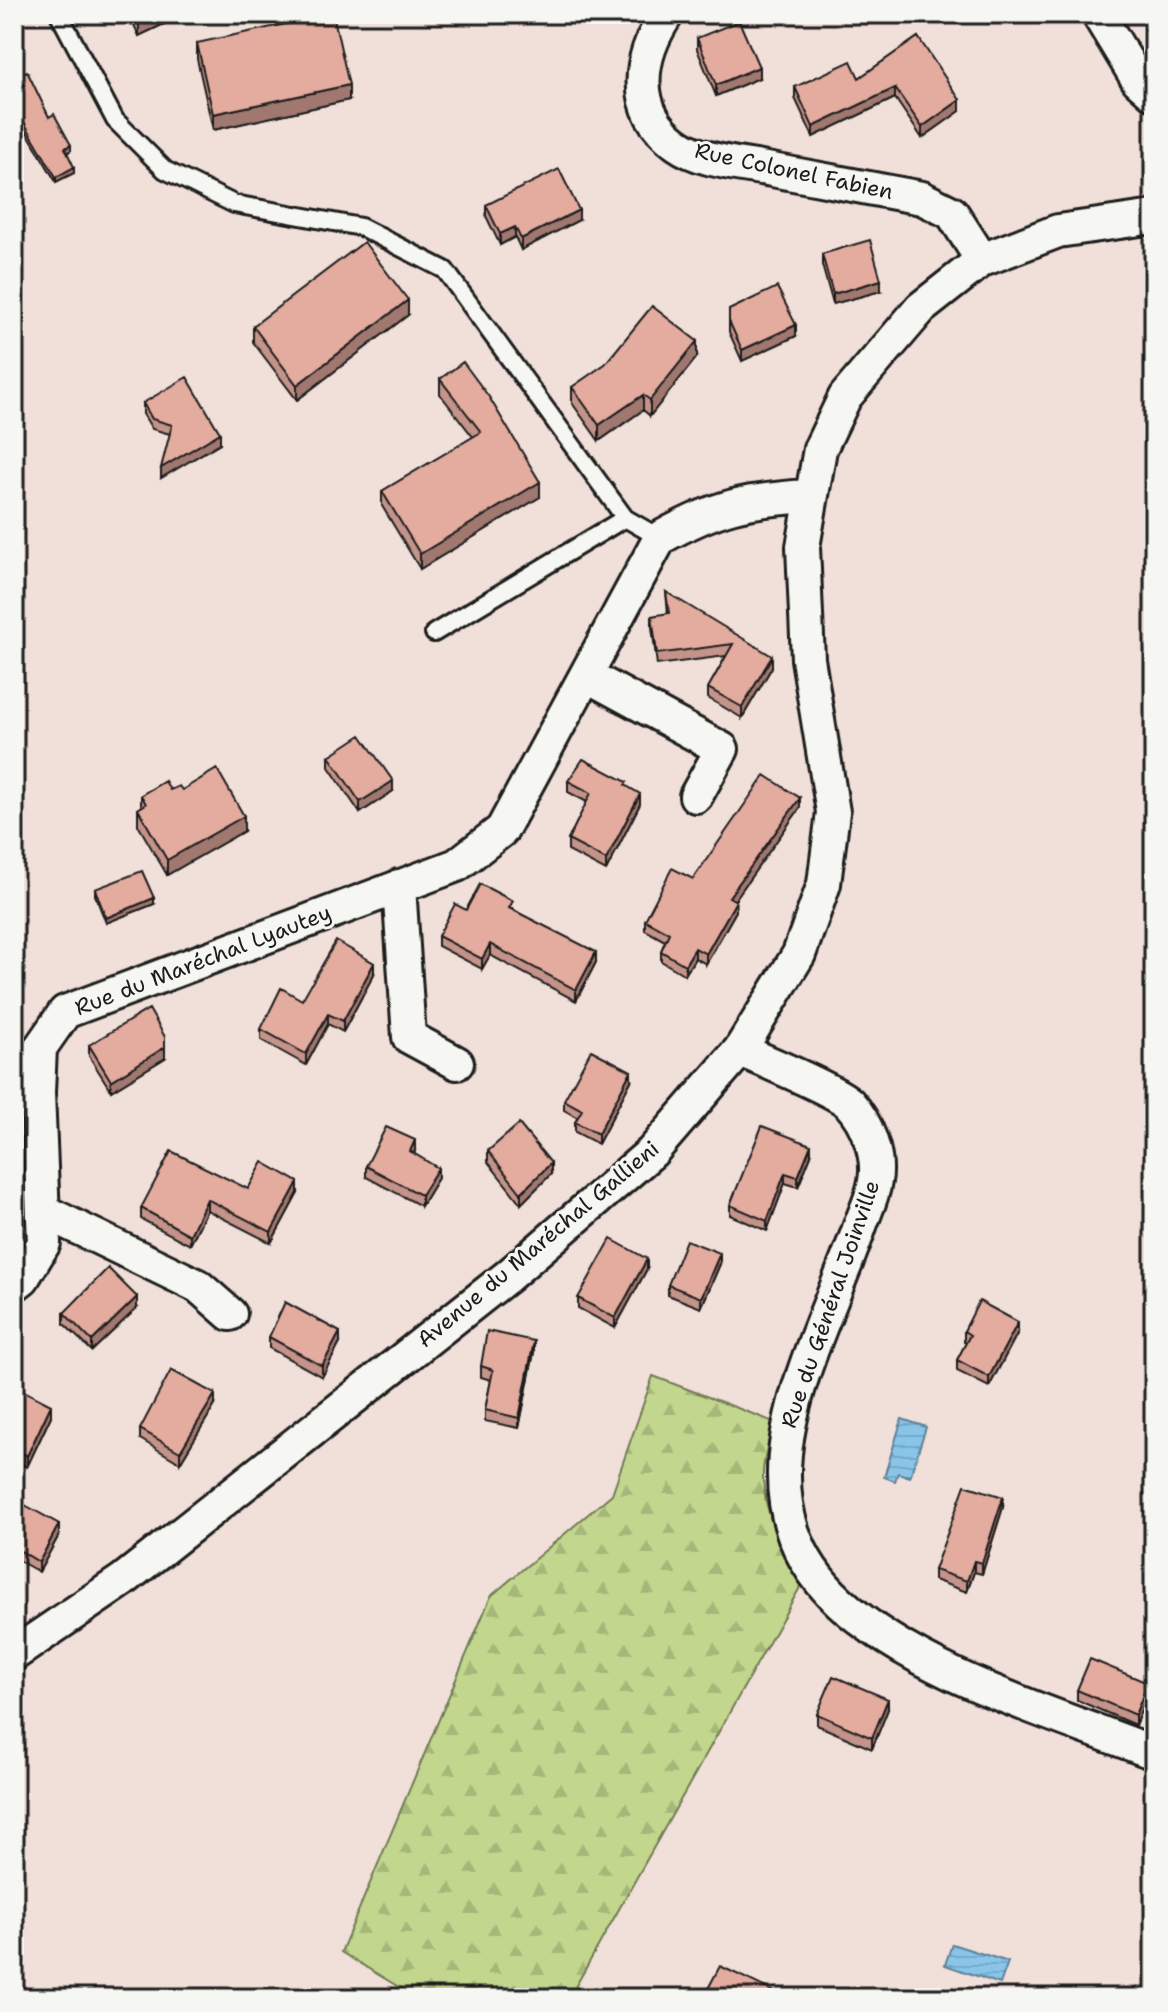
<svg xmlns="http://www.w3.org/2000/svg" width="1168" height="2012" font-family="'Shantell Sans',sans-serif">
<style>
.forest{fill:url(#forest-firs);stroke:#6f7a54;stroke-width:2}
.water{fill:url(#water-rules);stroke:#5d8197;stroke-width:2}
.lines{fill:none;stroke-linecap:round;stroke-linejoin:round}
.lane-casing{stroke:#1c1c1c;stroke-width:22}
.street-casing{stroke:#1c1c1c;stroke-width:38}
.lane{stroke:#f6f6f2;stroke-width:16}
.street{stroke:#f6f6f2;stroke-width:32}
.wall{fill:#c49389;stroke:#1c1c1c;stroke-width:2}
.shaded-wall{fill:#a0786f;stroke:#1c1c1c;stroke-width:2}
.building{fill:#e4ab9f;stroke:#1c1c1c;stroke-width:2}
.labels{text-anchor:middle;dominant-baseline:central;stroke-width:6;stroke-linejoin:round;paint-order:stroke}
.street-label{font-size:22px;fill:#1c1c1c;stroke:#f6f6f2}
</style>
<defs>
<pattern id="forest-firs" width="22" height="20" patternUnits="userSpaceOnUse" patternTransform="scale(2)"><rect width="22" height="20" fill="#c2d78d"/><path d="M5 1l3.5 6h-7zM16 11l3.5 6h-7z" fill="#a6b879"/></pattern>
<pattern id="water-rules" width="6" height="5" patternUnits="userSpaceOnUse" patternTransform="scale(2)"><rect width="6" height="5" fill="#89c5e9"/><path d="M0 2.5h6" fill="none" stroke="#76a9c7"/></pattern>
</defs>
<rect width="100%" height="100%" fill="#f1e0d9"/>
<filter id="ink" filterUnits="userSpaceOnUse"><feTurbulence type="fractalNoise" baseFrequency=".0125" numOctaves="2"/><feDisplacementMap in="SourceGraphic" scale="16" xChannelSelector="R" yChannelSelector="G"/><feConvolveMatrix kernelMatrix="1 2 1 2 8 2 1 2 1" color-interpolation-filters="sRGB"/></filter>
<g filter="url(#ink)">
<path class="forest" d="M653 1376 774 1422C770 1439 762 1460 763 1477 764 1515 783 1551 803 1582L569 1998H417L341 1952 491 1596 612 1494Z"/>
<path class="water" d="M902 1419 926 1427 910 1477 898 1473 895 1481 884 1477Z
M952 1944 1008 1962 1000 1984 945 1965Z"/>
<g class="lines">
<defs>
<path id="lane" d="M59 14 115 120 165 170 234 204 361 227 445 270 625 518 660 538
M434 633 625 518"/>
<path id="street" d="M667 14C638 57 630 110 677 144 702 162 743 164 772 170 822 179 872 189 922 198L952 213 982 260
M1098 14 1138 80 1154 94
M586 675 722 749 696 796
M399 886 409 1037 457 1063
M740 1050C762 1060 835 1090 849 1103 866 1121 880 1155 875 1181 873 1196 865 1212 860 1226 819 1346 723 1494 840 1602 918 1675 1054 1713 1154 1753
M43 1211 198 1286 230 1314
M14 1285 23 1278 44 1243 38 1092 40 1048 65 1012 457 865 502 830 660 538C717 506 745 500 809 496
M14 1654 123 1580 508 1276 652 1152 740 1050 799 954 824 884 833 812 808 659 803 547 820 449 845 397 921 308 982 260 1058 231 1154 217"/>
</defs>
<use href="#lane" class="lane-casing"/>
<use href="#street" class="street-casing"/>
<use href="#lane" class="lane"/>
<use href="#street" class="street"/>
</g>
<path class="wall" d="M129 14H185L139 36Z
M918 37 960 111 922 138 895 98 813 137 795 98V87L859 78Z
M697 38 759 78 716 96 697 49Z
M197 43 349 100 213 130 197 59Z
M14 77 49 117 71 150 67 153 74 173 56 182 14 110Z
M486 205 579 220 521 250 515 237 500 245 486 216Z
M822 254 881 291 833 304 822 265Z
M729 310 796 336 742 361 729 332Z
M408 315 297 400 253 342V326Z
M697 357 650 416 643 410 599 441 572 403V387Z
M440 379 540 497 420 569 382 506V491L473 437 440 394Z
M143 403 220 443 161 478 170 434 152 429 143 414Z
M666 592 772 667 742 718 708 698V688L726 656 657 665 652 627V616L668 614Z
M329 756 393 791 360 813 329 767Z
M568 781 627 786 640 804 606 871 568 851V840L587 802 568 792Z
M170 790H182L244 831 167 875 138 825V809L141 807V795Z
M800 808 734 900 736 911 706 964 695 958 685 975 661 961V951L665 941 645 930V920L693 879Z
M95 889 154 904 106 923 95 895Z
M513 909 596 962 576 1001 490 955 482 969 438 946V936L466 910Z
M374 974 343 1032 328 1024 306 1065 261 1040V1029L302 1000Z
M89 1045 165 1058 111 1091 89 1056Z
M631 1081 598 1144 575 1132V1122L578 1118 564 1110V1100Z
M415 1151 414 1154 438 1178 421 1206 366 1177V1166Z
M488 1151 551 1174 521 1204 488 1162Z
M811 1155 798 1187 785 1183 767 1231 730 1215V1205Z
M248 1189 298 1193 271 1243 207 1210 190 1245 141 1219V1208Z
M720 1264 701 1308 668 1295V1285Z
M647 1269 615 1328 578 1308V1298Z
M137 1308 92 1351 64 1324V1313Z
M964 1331 1018 1332 989 1387 957 1371V1360L966 1343 964 1342Z
M269 1337 340 1343 322 1377 269 1348Z
M534 1352 519 1428 485 1421V1410L491 1380 481 1377V1366Z
M14 1386 51 1416 27 1467 14 1460Z
M215 1405 180 1463 140 1439V1429Z
M14 1499 59 1535 39 1572 14 1558Z
M1003 1507 982 1574 974 1572 967 1592 934 1580V1570Z
M1077 1690 1148 1694 1135 1725 1077 1700Z
M888 1709 872 1749 817 1725V1714Z"/>
<path class="shaded-wall" d="M152 14H185L139 36V20Z
M759 67V78L716 96V85Z
M349 85V100L213 130V114Z
M895 88V98L813 137V127Z
M960 100V111L922 138V127Z
M71 145V150L65 154V148Z
M74 167V173L56 182V177Z
M579 210V220L521 250V239Z
M515 227V237L500 245V234Z
M881 280V291L833 304V294Z
M408 300V315L297 400V385Z
M796 325V336L742 361V350Z
M697 341V357L650 416V400Z
M643 395V410L599 441V425Z
M220 433V443L161 478V468Z
M540 482V497L420 569V554Z
M772 656V667L742 718V707Z
M393 781V791L360 813V802Z
M640 794V804L606 871V860Z
M800 798V808L729 908V897Z
M244 816V831L167 875V860Z
M154 898V904L106 923V918Z
M736 901V911L706 964V954Z
M490 944V955L482 969V959Z
M695 948V958L685 975V965Z
M596 952V962L576 1001V990Z
M374 963V974L343 1032V1021Z
M328 1014V1024L306 1065V1054Z
M165 1047V1058L111 1091V1081Z
M631 1071V1081L598 1144V1134Z
M415 1140V1151L410 1162V1151Z
M811 1145V1155L798 1187V1177Z
M551 1163V1174L521 1204V1193Z
M438 1168V1178L421 1206V1195Z
M785 1173V1183L767 1231V1221Z
M298 1182V1193L271 1243V1232Z
M207 1199V1210L190 1245V1235Z
M720 1253V1264L701 1308V1298Z
M647 1259V1269L615 1328V1318Z
M137 1297V1308L92 1351V1341Z
M1018 1322V1332L989 1387V1377Z
M340 1332V1343L322 1377V1366Z
M534 1341V1352L519 1428V1418Z
M215 1394V1405L180 1463V1452Z
M51 1405V1416L27 1467V1456Z
M1003 1497V1507L982 1574V1563Z
M59 1524V1535L39 1572V1562Z
M974 1561V1572L967 1592V1581Z
M1148 1683V1694L1135 1725V1715Z
M888 1699V1709L872 1749V1738Z"/>
<path class="building" d="M136 14H152L139 20Z
M333 14 349 85 213 114 197 43Z
M739 21 759 67 716 85 697 38Z
M918 37 960 100 922 127 895 88 813 127 795 87 851 61 859 78Z
M27 71 49 117 54 114 71 145 65 148 74 167 56 177 14 105V77Z
M559 169 579 210 521 239 515 227 500 234 486 205Z
M870 240 881 280 833 294 822 254Z
M364 242 408 300 297 385 253 326Z
M777 287 796 325 742 350 729 321V310Z
M652 306 697 341 650 400 643 395 599 425 572 387 605 364Z
M463 362 489 397 540 482 420 554 382 491 481 432 440 379Z
M187 377 220 433 161 468 172 425 152 419 143 403Z
M666 592 772 656 742 707 708 688 733 644 657 654 652 616 669 613Z
M361 735 393 781 360 802 329 756Z
M583 759 627 782 625 785 640 794 606 860 568 840 591 793 568 781Z
M217 769 244 816 167 860 138 809 146 804 141 795 165 781 170 790 179 786 182 790Z
M765 775 800 798 729 897 736 901 706 954 695 948 685 965 661 951 669 933 645 920 672 868 693 879Z
M142 871 154 898 106 918 95 889Z
M480 884 513 901 509 908 596 952 576 990 490 944 482 959 438 936 455 904 466 910Z
M336 941 374 963 343 1021 328 1014 306 1054 261 1029 281 988 302 1000Z
M149 1009 165 1037V1047L111 1081 89 1045Z
M591 1050 631 1071 598 1134 575 1122 582 1110 564 1100Z
M519 1124 551 1163 521 1193 488 1151Z
M762 1126 811 1145 798 1177 785 1173 767 1221 730 1205Z
M386 1127 415 1140 410 1151 438 1168 421 1195 366 1166Z
M171 1151 248 1189 263 1162 298 1182 271 1232 207 1199 190 1235 141 1208Z
M611 1239 647 1259 615 1318 578 1298Z
M686 1240 720 1253 701 1298 668 1285Z
M108 1268 137 1297 92 1341 64 1313Z
M979 1301 1018 1322 989 1377 957 1360 970 1335 964 1331Z
M285 1302 340 1332 322 1366 269 1337Z
M487 1331 534 1341 519 1418 485 1410 493 1370 481 1366Z
M171 1370 215 1394 180 1452 140 1429Z
M14 1386 51 1405 27 1456 14 1449Z
M965 1485 1003 1497 982 1563 974 1561 967 1581 934 1570Z
M14 1499 59 1524 39 1562 14 1547Z
M1090 1659 1148 1683 1135 1715 1077 1690Z
M833 1676 888 1699 872 1738 817 1714Z
M720 1966 783 1996 782 1998H703Z"/>
</g>
<g class="labels">
<g class="street-label">
<text transform="translate(794 171) rotate(12)">Rue Colonel Fabien</text>
<text transform="translate(203 960) rotate(-21)">Rue du Maréchal Lyautey</text>
<text transform="translate(538 1244) rotate(-40)">Avenue du Maréchal Gallieni</text>
<text transform="translate(830 1304) rotate(-71)">Rue du Général Joinville</text>
</g>
</g>
<rect width="1168" height="2012" fill="none" stroke="#f6f6f2" stroke-width="48"/>
<rect x="24" y="24" width="1120" height="1964" fill="none" stroke="#1c1c1c" stroke-width="3" filter="url(#ink)"/>
</svg>
